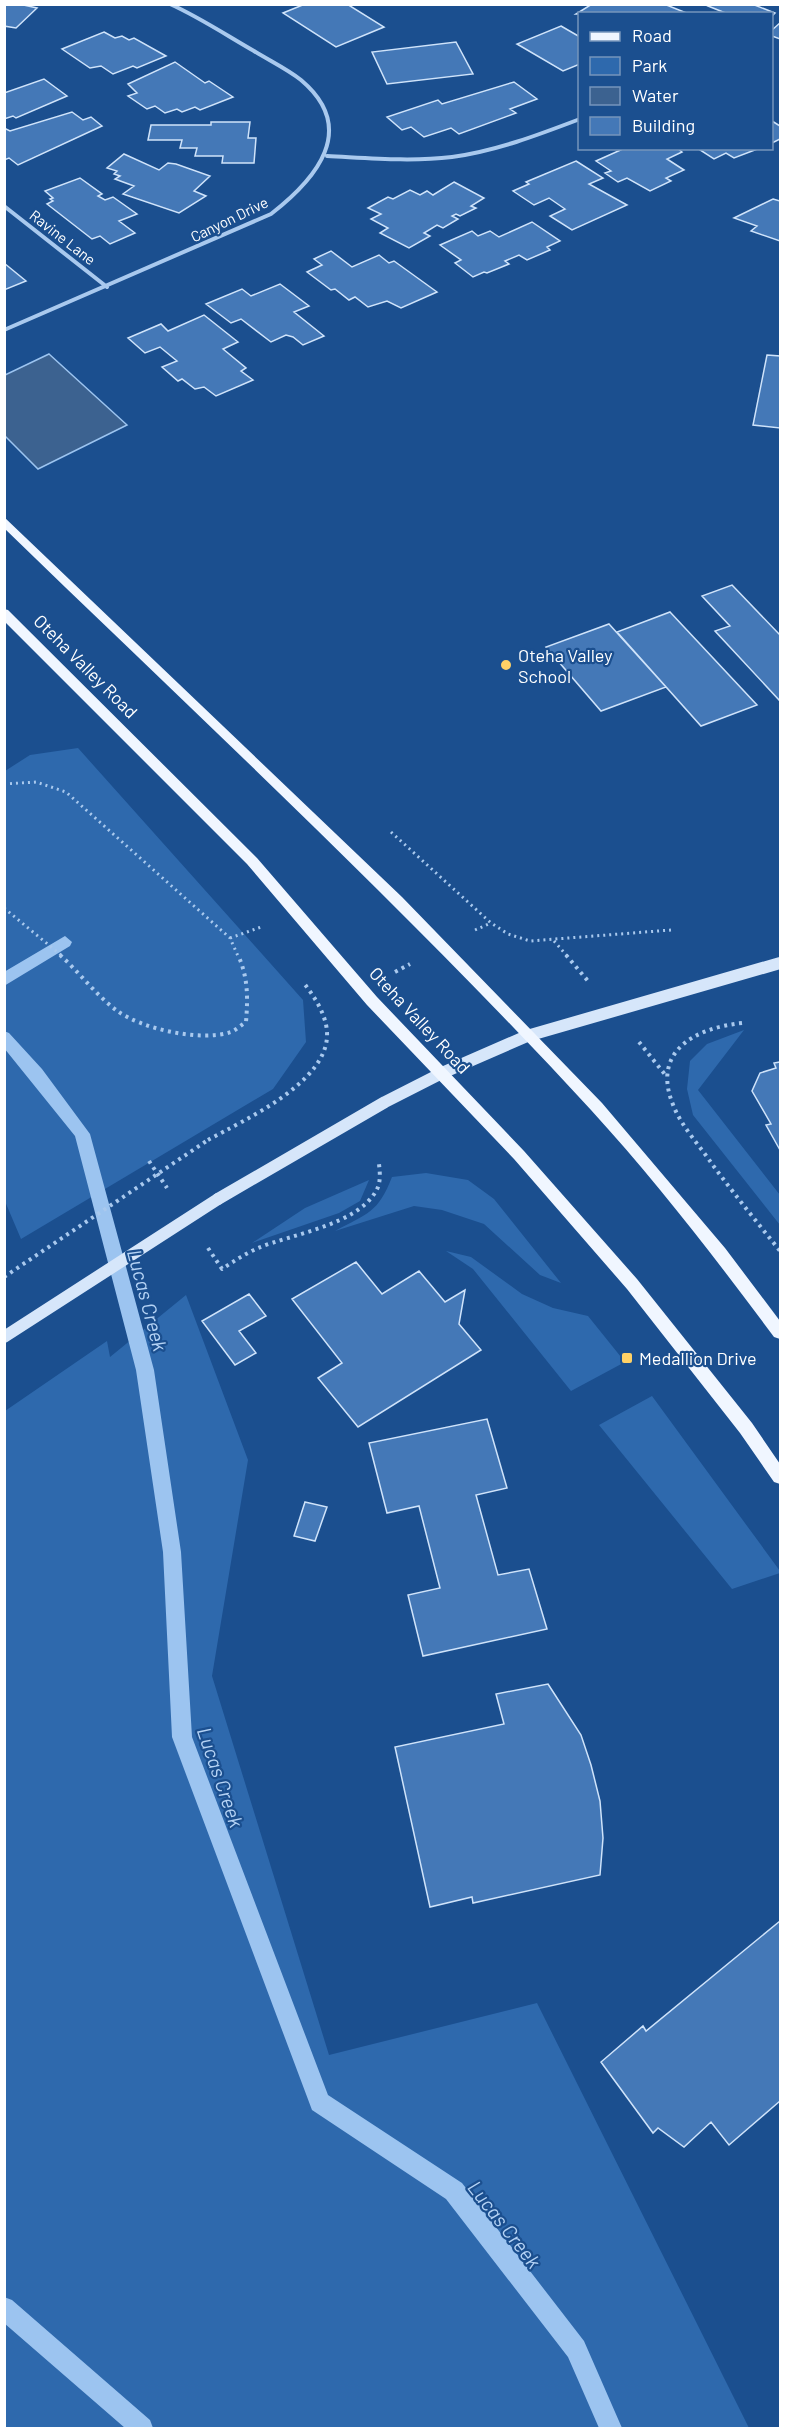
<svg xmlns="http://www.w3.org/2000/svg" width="785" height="2433" font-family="Barlow,sans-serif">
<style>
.green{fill:#2e69ad}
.water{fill:#3c6290;stroke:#9cc4f0;stroke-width:1.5}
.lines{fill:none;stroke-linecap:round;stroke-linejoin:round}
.stream{fill:#9cc4f0;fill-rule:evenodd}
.building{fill:#4478b7;stroke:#cfe3fa;stroke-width:1.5}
.path-far1{stroke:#a9c9ee;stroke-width:3;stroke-dasharray:2 4;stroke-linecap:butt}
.path{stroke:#a9c9ee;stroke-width:4;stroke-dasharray:3 4.5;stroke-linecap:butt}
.street{stroke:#a9c9ee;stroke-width:4}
.secondary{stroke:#d6e6fa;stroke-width:12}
.primary{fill:#f0f6ff;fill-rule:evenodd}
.path-bridge{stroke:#a9c9ee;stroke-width:4;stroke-dasharray:3 4.5;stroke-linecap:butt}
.secondary-bridge{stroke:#d6e6fa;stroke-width:12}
.poi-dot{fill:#ffd166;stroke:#1b4f8f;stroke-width:2}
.labels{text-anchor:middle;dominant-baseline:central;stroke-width:4.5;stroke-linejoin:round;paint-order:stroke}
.far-street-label{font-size:15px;fill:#fff;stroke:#1b4f8f}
.poi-label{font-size:18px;fill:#fff;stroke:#1b4f8f;text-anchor:start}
.street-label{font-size:18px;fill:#fff;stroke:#1b4f8f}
.water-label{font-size:20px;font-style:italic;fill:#b5d3f5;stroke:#1b4f8f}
</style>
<rect width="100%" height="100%" fill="#1b4f8f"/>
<path class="green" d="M78 748 303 1000 306 1042 273 1089 21 1239 4 1199 5 771 30 755Z
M744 1030 698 1090 780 1195V1225L693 1115 687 1089 690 1061 707 1044Z
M426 1173 468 1180 494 1199 561 1283 540 1275 484 1224 442 1210 414 1206 335 1231C368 1213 378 1213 392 1177Z
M369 1180 360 1201 339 1213 252 1243 305 1208Z
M446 1251 471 1257 522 1294 553 1308 588 1316 625 1362 571 1391 473 1269Z
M186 1295 248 1460 212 1676 329 2055 537 2003 749 2428H5V1411L107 1341 110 1357Z
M652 1396 780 1571V1573L732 1589 599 1425Z"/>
<path class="water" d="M49 354 127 425 38 469 5 436V375Z"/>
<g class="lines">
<path class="stream" d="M65 936 72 942 70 946 4 986V972Z
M4 1031 9 1033 42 1069 90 1134 154 1370 181 1552 192 1737 328 2095 462 2183 584 2341 622 2428H599L568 2357 446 2199 312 2110 172 1737 163 1552 136 1370 75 1136 4 1048Z
M4 2297 12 2300 150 2420 153 2428H125L4 2323Z"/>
</g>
<path class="building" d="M4 4H19L37 8 16 28 4 26Z
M305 4H347L384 27 336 47 283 13Z
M592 4H664L689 14H576Z
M711 4H752L775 13 772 16V14H728L708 6Z
M780 23V39L772 36V30Z
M561 26 580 37V64L563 71 517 44Z
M104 32 115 38 122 36 129 40 134 38 166 56 137 68 133 66 113 74 101 66 90 68 62 49Z
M456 42 473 74 387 84 372 52Z
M175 62 205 83 209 81 233 97 200 110 195 107 182 112 177 109 165 113 155 106 147 109 128 96 137 93 128 84Z
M44 79 67 96 16 118 13 116 4 119V93Z
M514 82 537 99 510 109 516 113 459 134 451 128 424 137 411 127 402 130 387 117 438 100 442 104Z
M72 112 83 120 91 117 102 126 18 165 9 158 4 160V128L10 131Z
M772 121 780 126V139L772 143Z
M211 122H250L248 138H256L254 163H222L223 156H195L197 148H180L182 140H148L151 125H211Z
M625 148H677L682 152 667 159 684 170 666 178 671 181 650 191 627 178 618 182 605 173 611 171 596 161Z
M697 148H760L734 158 726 153 714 159Z
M124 154 159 170 168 163 176 164 210 176 194 191 206 196 179 213 123 194 134 186 115 179 120 176 114 174 117 171 107 168Z
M576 161 603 178 589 184 627 205 572 230 550 216 565 209 549 198 534 205 513 191 529 184 526 182Z
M80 178 102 194 98 196 105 200 113 197 137 214 119 221 135 233 110 244 100 236 92 239 47 204 53 201 50 199 53 198 45 191Z
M454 182 484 198 471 206 476 208 460 216 456 214 452 216 458 219 443 228 437 225 424 233 430 236 409 248 380 233 388 228 371 219 381 214 368 208 388 197 393 199 410 190 420 195 427 191 433 195Z
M773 199 780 201V241L751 231 757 226 734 218Z
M532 222 560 241 547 247 550 250 527 260 519 255 505 261 509 264 487 273 484 272 473 277 455 263 461 260 440 245 472 231 478 236 490 231 499 237Z
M331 251 352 267 379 255 389 263 394 261 437 292 401 308 387 301 368 307 355 297 349 300 335 289 331 290 307 272 322 265 314 259Z
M4 263 26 281 4 290Z
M280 284 309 306 294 312 324 336 303 345 293 337 286 335 271 342 241 319 231 323 206 304 242 289 251 296Z
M204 315 238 342 223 349 246 368 241 371 253 380 216 396 204 387 195 389 182 379 178 381 162 367 177 361 160 347 145 353 128 338 161 324 168 331Z
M767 355 780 356V428L753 425Z
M732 585 780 635V701L715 631 730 626 702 596Z
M670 612 757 705 701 726 617 632Z
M609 624 666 687 601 711 546 647Z
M780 1062V1150L766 1125 771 1124 752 1091 760 1073 776 1068 774 1063Z
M356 1262 382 1294 419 1271 445 1302 465 1290 459 1324 481 1350 358 1427 318 1378 342 1363 292 1299Z
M249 1294 266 1316 239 1331 256 1353 235 1365 202 1321Z
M487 1419 507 1488 476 1495 498 1575 529 1569 547 1629 423 1656 408 1595 440 1588 419 1506 387 1513 369 1443Z
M305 1502 327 1507 315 1541 294 1536Z
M548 1684 581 1735 591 1765 600 1801 603 1838 600 1875 473 1903 472 1897 430 1907 395 1747 504 1724 496 1694Z
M780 1921V2101L729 2145 711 2122 684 2147 658 2128 653 2133 601 2062 643 2026 646 2031Z"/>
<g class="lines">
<path class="path-far1" d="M4 784 36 782 66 792 230 938 238 956
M391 832 491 923 508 934 530 941 671 930
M4 908 62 956
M475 930 491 923
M230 938 261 927
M554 941 567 956"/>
<path class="path" d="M60 955C79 972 96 995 116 1010 141 1029 200 1042 231 1032 236 1030 241 1025 246 1022 248 997 248 977 238 955
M566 955 588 981
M395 972 410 964
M742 1023C694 1028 650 1052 674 1107 682 1127 700 1146 712 1164 734 1194 757 1222 780 1251
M639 1042 667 1077
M208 1140C244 1120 330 1082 327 1032 326 1014 314 996 303 982
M149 1161 167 1188
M208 1248 222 1269C234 1261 245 1254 258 1248 292 1234 357 1225 376 1191 381 1183 380 1173 379 1164"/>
<path class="street" d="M327 156C368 158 410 162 452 157 496 151 538 135 580 119
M4 206 107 287
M4 330 271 214C316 179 359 129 301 80 287 69 270 61 254 51 226 35 199 17 170 4"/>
<path class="secondary" d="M218 1199 385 1102 442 1073 527 1036 780 963"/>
<path class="primary" d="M4 517 402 897 602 1103 725 1248 780 1321V1339L774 1337C716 1259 656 1181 591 1110 404 907 202 720 4 528Z
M4 609 8 610 257 858 377 997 524 1151 637 1279 752 1423 780 1464V1484L774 1482 740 1433 627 1289 514 1159 367 1005 247 864 4 621Z"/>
<path class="path-bridge" d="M4 1277 208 1140"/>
<path class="secondary-bridge" d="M4 1337 218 1199"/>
</g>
<g class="poi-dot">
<circle cx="506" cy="665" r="6"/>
<rect x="621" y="1352" width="12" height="12" rx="3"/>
</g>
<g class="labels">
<g class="far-street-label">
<text transform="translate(229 219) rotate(-26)">Canyon Drive</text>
<text transform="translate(63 237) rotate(38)">Ravine Lane</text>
</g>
<g class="poi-label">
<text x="518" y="655">Oteha Valley<tspan x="518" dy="21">School</tspan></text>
<text x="639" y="1358">Medallion Drive</text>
</g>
<g class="street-label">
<text transform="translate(86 666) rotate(45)">Oteha Valley Road</text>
<text transform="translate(420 1020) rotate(47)">Oteha Valley Road</text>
</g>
<g class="water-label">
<text transform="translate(148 1300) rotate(75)">Lucas Creek</text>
<text transform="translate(221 1777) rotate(71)">Lucas Creek</text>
<text transform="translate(505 2224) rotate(52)">Lucas Creek</text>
</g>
</g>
<rect width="785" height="2433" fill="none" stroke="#ffffff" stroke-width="12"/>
<rect x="578" y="12" width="195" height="138" fill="#1b4f8f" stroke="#7695bc" stroke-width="1.5"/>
<rect x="590" y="32" width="30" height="9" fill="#f0f6ff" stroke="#7695bc" stroke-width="1.5"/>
<text x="632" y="42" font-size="18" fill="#ffffff">Road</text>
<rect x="590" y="57" width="30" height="18" fill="#2e69ad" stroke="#7695bc" stroke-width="1.5"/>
<text x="632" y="72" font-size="18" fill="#ffffff">Park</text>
<rect x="590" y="87" width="30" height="18" fill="#3c6290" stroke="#7695bc" stroke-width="1.5"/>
<text x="632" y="102" font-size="18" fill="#ffffff">Water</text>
<rect x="590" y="117" width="30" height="18" fill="#4478b7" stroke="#7695bc" stroke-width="1.5"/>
<text x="632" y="132" font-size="18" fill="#ffffff">Building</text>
</svg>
